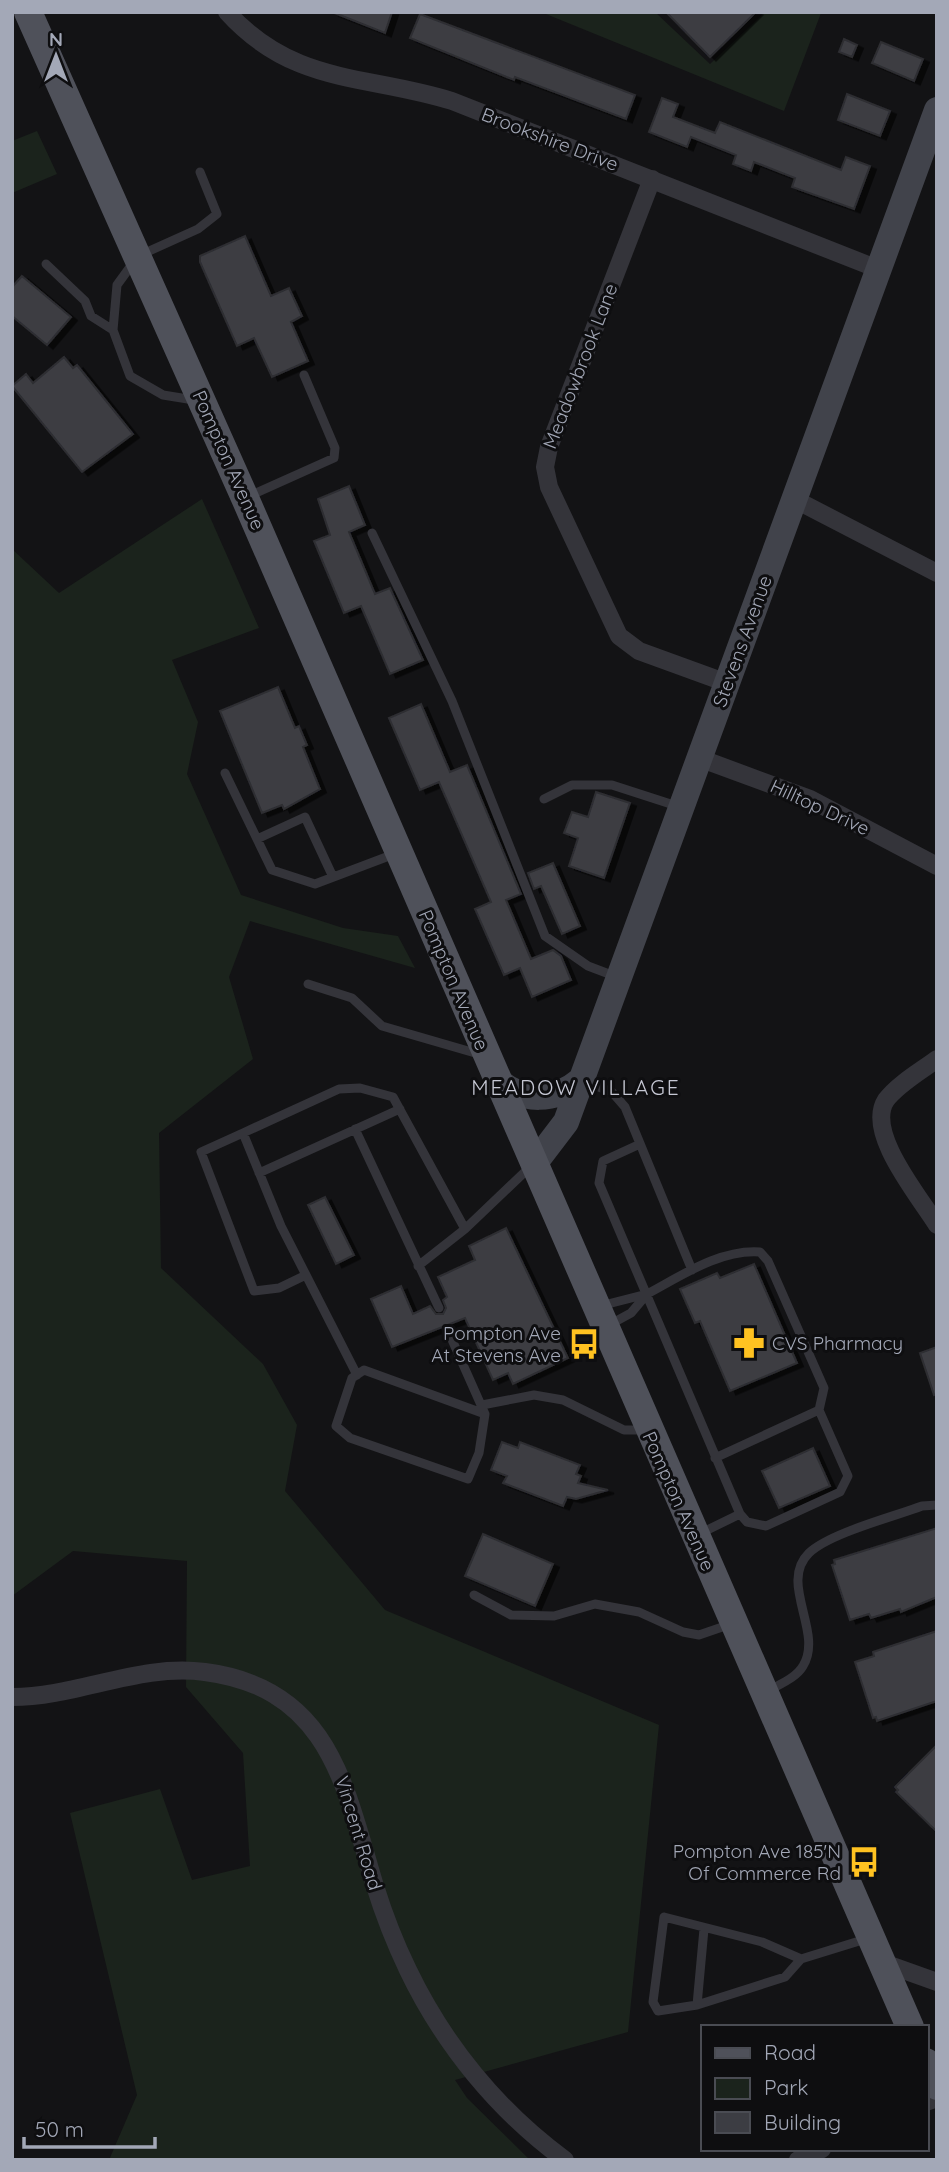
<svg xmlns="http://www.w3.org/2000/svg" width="949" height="2172" font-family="Quicksand,sans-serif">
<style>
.green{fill:#1b231c}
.building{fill:#3c3d43;stroke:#2d2d31;stroke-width:2;filter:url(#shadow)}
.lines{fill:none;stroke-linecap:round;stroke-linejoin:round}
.service{stroke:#34343a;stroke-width:9}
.minor{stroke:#34343a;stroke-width:18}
.secondary{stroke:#41434b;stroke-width:26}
.primary{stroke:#4f515a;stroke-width:28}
.labels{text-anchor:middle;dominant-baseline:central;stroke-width:6;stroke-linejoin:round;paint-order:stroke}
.street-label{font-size:19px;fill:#a3a8b7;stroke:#0e0e10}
.poi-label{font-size:19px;fill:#a3a8b7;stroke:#0e0e10;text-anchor:end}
.neighbourhood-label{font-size:21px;letter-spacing:2px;fill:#c5c7d3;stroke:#0e0e10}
</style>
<defs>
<filter id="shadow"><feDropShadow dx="6" dy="3.5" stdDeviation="0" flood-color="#0009"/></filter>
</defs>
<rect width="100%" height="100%" fill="#131315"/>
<path class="green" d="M541 12H655L710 64 765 12 821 13 784 111Z
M37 131 57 174 12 193V141Z
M202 499 259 628 172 660 198 722 187 774 241 895 343 928 398 936 415 968 250 921 229 977 253 1059 159 1133 161 1268 263 1364 297 1425 285 1491 385 1610 659 1725 628 2032 455 2080 467 2098 530 2160H109L137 2095 70 1813 160 1789 192 1880 250 1866 243 1753 186 1687 187 1561 73 1551 12 1596V549L59 593Z"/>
<path class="building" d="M332 12H392L385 33Z
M666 12H756L710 57Z
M420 14 635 95 626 119 515 77 514 80 410 38Z
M844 39 857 45 852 57 839 52Z
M881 42 923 59 914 81 872 63Z
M847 94 890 111 880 136 838 120Z
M662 98 678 104 673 117 715 133 720 122 841 170 846 157 870 166 854 209 792 187 795 178 754 162 751 171 733 164 736 155 691 137 687 147 649 132Z
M245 236 271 296 289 288 302 316 291 322 308 361 272 377 254 338 237 346 200 262V256Z
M22 276 71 317 47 345 12 316V287Z
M64 357 73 368 77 365 133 434 82 472 12 386 26 374 33 383Z
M349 486 365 525 349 532 375 594 390 588 423 660 390 674 361 606 344 613 314 541 330 535 318 499Z
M278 687 295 728 299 726 307 745 303 747 320 789 284 809 282 805 262 813 220 711Z
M421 704 450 772 467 765 521 894 506 900 531 959 553 950 561 956 571 980 532 997 520 968 504 975 475 909 491 902 439 782 420 790 389 718Z
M596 792 630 803 604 878 569 866 578 838 564 833 572 812 588 817Z
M553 863 580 926 562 934 541 886 534 889 528 873Z
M325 1197 354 1255 336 1264 308 1205Z
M506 1228 568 1358 513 1384 508 1373 493 1380 465 1318 392 1347 371 1299 401 1286 413 1314 430 1306 436 1314H443L446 1308 443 1300 447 1297 438 1277 475 1260 469 1246Z
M754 1264 797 1363 730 1391 700 1321 695 1323 680 1289 717 1273 720 1278Z
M937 1347V1394L934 1395 920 1353Z
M502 1442 518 1448 520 1442 580 1465 576 1474 581 1476 578 1483 608 1490 576 1499 567 1497 563 1506 503 1483 507 1476 491 1470Z
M813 1448 830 1486 779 1508 762 1471Z
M937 1528V1597L901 1612 900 1609 871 1618 869 1614 850 1620 832 1565 835 1564 834 1560Z
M483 1534 553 1564 535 1606 465 1576Z
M937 1631V1701L877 1721 876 1717 873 1718 855 1662 874 1656 873 1652Z
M937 1745V1832L896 1792 898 1790 895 1787Z"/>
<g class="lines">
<path class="service" d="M46 264 85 301 91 316 113 330
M194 400 163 395 130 376 113 330 117 285 138 256 198 229 217 214 200 172
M247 497 334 458 335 448 304 375
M372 533 452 701 545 936 588 966 617 977
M225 773 272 870 315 884 397 853
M544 799 572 785H612L680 807
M257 839 305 817 333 877
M308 984 352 998 382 1026 482 1055
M583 1081 612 1092 625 1107 692 1270
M355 1129 439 1308
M243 1133 201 1152 254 1291 279 1288 306 1275
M640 1144 603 1161 599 1183 740 1514 747 1522 766 1526 840 1492 848 1476 819 1410 824 1388 768 1261 760 1252C720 1249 681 1276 647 1294
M259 1173 400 1109
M418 1266 465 1229 530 1167
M600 1306 647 1294 631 1313 609 1325
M449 1333 485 1414 479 1453 468 1479 350 1438 336 1426 352 1378 364 1370 485 1414
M357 1375 281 1226 243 1133 339 1089 360 1088 393 1097 465 1229
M482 1405 534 1395 563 1400 624 1430H647
M715 1458 819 1410
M699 1534 740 1514
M474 1595 511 1615 554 1616 595 1604 639 1612 683 1632 699 1635 731 1624
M768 1691C780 1684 796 1678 803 1666 824 1632 778 1583 809 1553 830 1533 893 1517 922 1506L937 1505
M704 1929 697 2005 785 1977 801 1959 869 1938
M697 2005 658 2011 653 2002 664 1917 762 1942 801 1959"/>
<path class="minor" d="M227 12C294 86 366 74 452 101L878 269
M652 179 549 447 545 467 549 487 619 636 639 651 727 683
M794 499 937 573
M699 758 810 799 937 866
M937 1059C921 1071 898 1084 886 1100 865 1132 919 1196 937 1225
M12 1697C77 1697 140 1663 205 1672 330 1688 345 1787 375 1886 384 1915 395 1943 408 1970 444 2045 498 2111 565 2160
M881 1962 937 1982
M926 2102 937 2098
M798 2160 822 2149"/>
<path class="secondary" d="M497 1080C523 1103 555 1102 581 1080
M534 1164 566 1122 937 110"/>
<path class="primary" d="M28 12 245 498 910 2027
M926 2062 937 2086"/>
</g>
<defs>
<symbol id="pharmacy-bare" viewBox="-9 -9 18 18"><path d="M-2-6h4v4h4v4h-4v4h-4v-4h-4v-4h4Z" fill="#ffc221" stroke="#0e0e10" stroke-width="2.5" paint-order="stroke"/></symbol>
<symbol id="bus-bare" viewBox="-9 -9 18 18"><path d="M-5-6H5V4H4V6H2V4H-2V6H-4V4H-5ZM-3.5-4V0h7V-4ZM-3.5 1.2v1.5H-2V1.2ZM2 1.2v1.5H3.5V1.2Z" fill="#ffc221" stroke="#0e0e10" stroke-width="2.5" paint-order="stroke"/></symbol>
</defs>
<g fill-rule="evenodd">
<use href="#pharmacy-bare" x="727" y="1321" width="44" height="44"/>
<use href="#bus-bare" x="562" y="1322" width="44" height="44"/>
<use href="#bus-bare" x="842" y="1840" width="44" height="44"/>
</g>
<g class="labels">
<g class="street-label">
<text transform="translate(550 139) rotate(21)">Brookshire Drive</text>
<text transform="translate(580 366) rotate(-69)">Meadowbrook Lane</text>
<text transform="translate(229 460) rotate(66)">Pompton Avenue</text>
<text transform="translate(742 641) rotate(-70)">Stevens Avenue</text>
<text transform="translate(820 807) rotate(25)">Hilltop Drive</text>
<text transform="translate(454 980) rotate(67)">Pompton Avenue</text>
<text transform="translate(679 1501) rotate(66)">Pompton Avenue</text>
<text transform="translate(359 1833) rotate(73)">Vincent Road</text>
</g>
<g class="poi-label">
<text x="561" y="1333">Pompton Ave<tspan x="561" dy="22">At Stevens Ave</tspan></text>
<text x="772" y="1343" text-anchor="start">CVS Pharmacy</text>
<text x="841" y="1851">Pompton Ave 185'N<tspan x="841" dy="22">Of Commerce Rd</tspan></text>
</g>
<g class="neighbourhood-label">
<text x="576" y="1087">MEADOW VILLAGE</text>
</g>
</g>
<rect width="949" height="2172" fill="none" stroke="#a3a8b7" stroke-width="28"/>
<rect x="701" y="2025" width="228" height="126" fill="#0e0e10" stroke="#4a4c53" stroke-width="2"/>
<rect x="715" y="2048" width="35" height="10" fill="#4f515a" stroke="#4a4c53" stroke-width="2"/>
<text x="764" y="2060" font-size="21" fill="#a3a8b7">Road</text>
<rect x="715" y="2078" width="35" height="21" fill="#1b231c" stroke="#4a4c53" stroke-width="2"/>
<text x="764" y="2095" font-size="21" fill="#a3a8b7">Park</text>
<rect x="715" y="2112" width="35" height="21" fill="#3c3d43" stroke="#4a4c53" stroke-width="2"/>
<text x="764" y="2130" font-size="21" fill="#a3a8b7">Building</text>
<g transform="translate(56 56)" stroke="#0e0e10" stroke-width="5" paint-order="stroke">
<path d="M0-5L12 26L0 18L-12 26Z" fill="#a3a8b7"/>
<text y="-10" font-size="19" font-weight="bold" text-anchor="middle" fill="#a3a8b7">N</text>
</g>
<path d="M24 2137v10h131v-10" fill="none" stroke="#a3a8b7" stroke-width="3.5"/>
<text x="35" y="2137" font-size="21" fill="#a3a8b7" stroke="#0e0e10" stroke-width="5" paint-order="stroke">50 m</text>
</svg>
